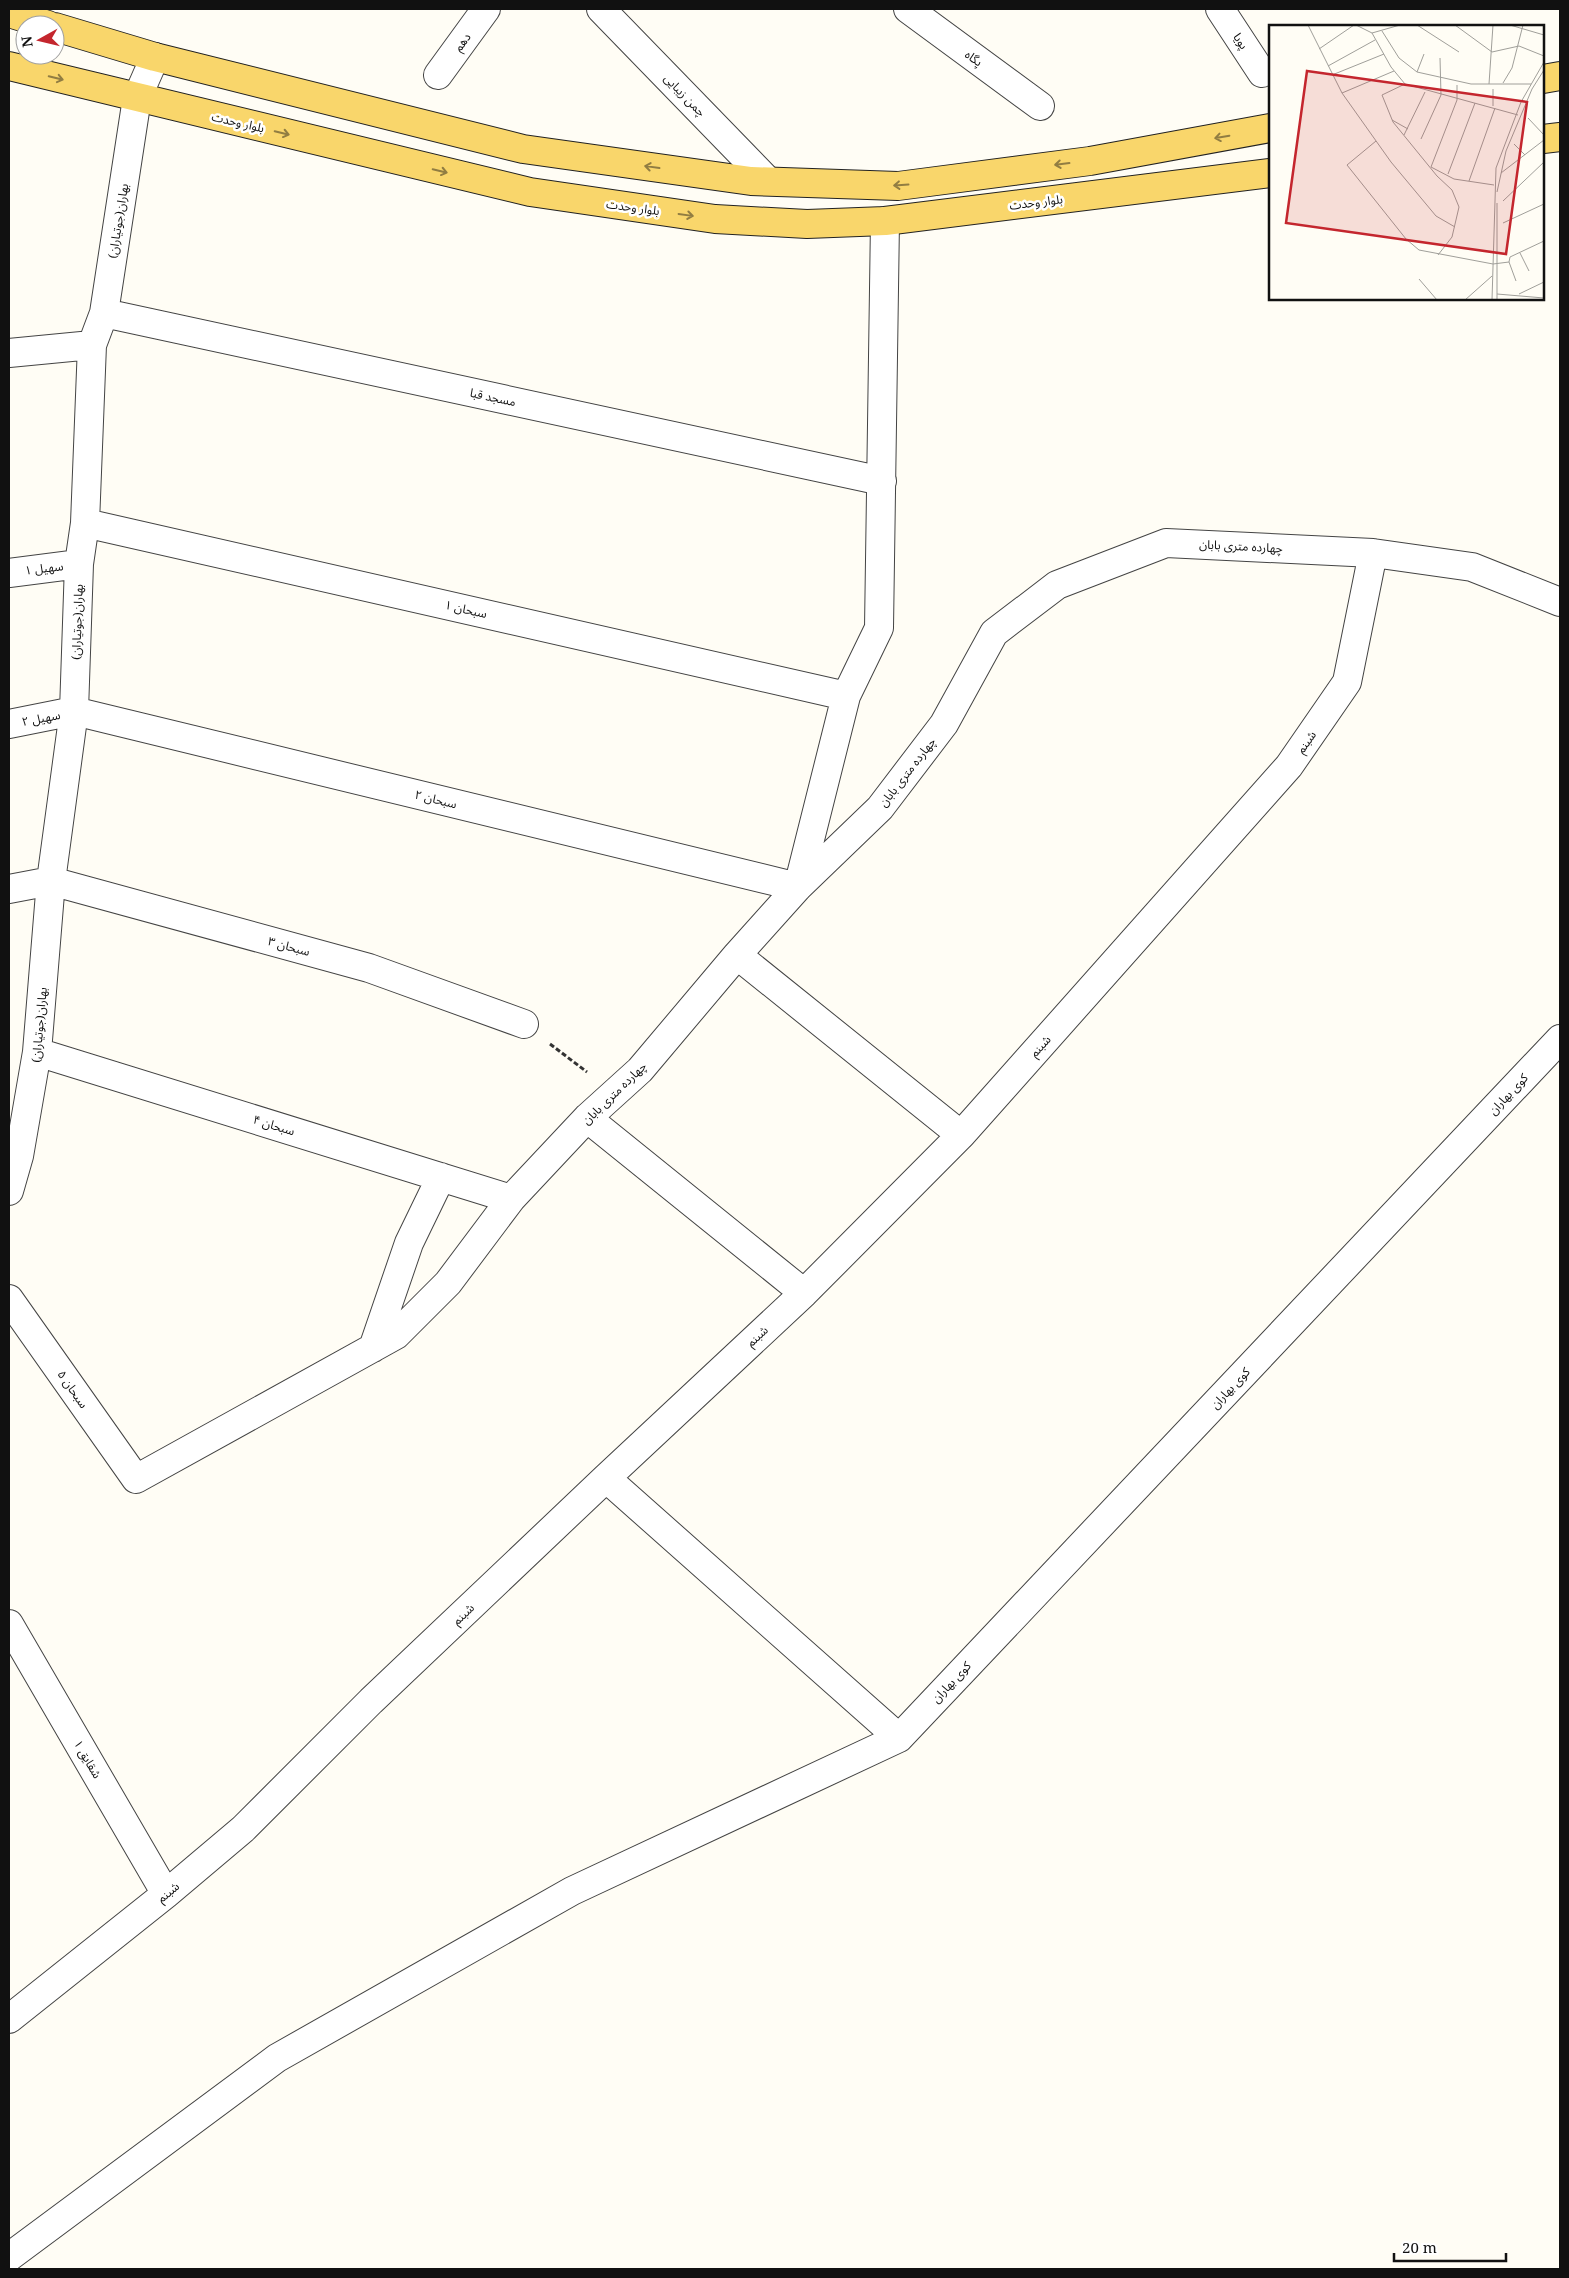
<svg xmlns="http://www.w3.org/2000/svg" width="1569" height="2278" font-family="'Noto Serif','Noto Sans Arabic',serif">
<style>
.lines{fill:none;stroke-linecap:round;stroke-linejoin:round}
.minor-casing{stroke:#444;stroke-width:30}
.major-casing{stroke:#222;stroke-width:30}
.path{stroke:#333;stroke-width:3;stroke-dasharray:5 2.5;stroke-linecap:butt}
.minor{stroke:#fff;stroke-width:28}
.major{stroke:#f9d66b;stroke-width:28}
.oneway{stroke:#917d42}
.labels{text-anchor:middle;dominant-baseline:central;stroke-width:5;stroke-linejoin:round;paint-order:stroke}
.street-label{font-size:12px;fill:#111;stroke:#fff}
.inset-road{fill:none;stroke:#a09f9a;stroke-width:1}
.view{fill:#c4262e;fill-opacity:0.15;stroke:#c4262e;stroke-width:2.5}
.inset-edge{fill:none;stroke:#111;stroke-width:2.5}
</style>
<rect width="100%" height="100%" fill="#fffdf5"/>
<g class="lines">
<defs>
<path id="minor" d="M601 9 768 181
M908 9 1040 106
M1220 9 1262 73
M438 75 486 9
M104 313 882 481
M9 353 92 345
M85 523 846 696
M9 573 79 564
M9 724 74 711 798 887
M798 887 846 696 879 628 885 221
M9 889 51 881 369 968 524 1024
M737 955 961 1135
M37 1052 511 1199
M587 1118 804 1293
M9 1191 19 1156 37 1052 51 881 74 711 79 564 85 523 92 345 104 313 137 98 155 57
M9 1299 136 1479 396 1335 448 1283 511 1199 587 1118 640 1070 737 955 798 887 880 808 944 724 994 633 1057 585 1166 543 1373 553 1472 567 1560 602
M373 1348 409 1243 441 1177
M606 1478 899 1738
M9 1624 166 1894
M9 2019 166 1894 243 1829 371 1701 606 1478 804 1293 961 1135 1289 766 1347 682 1373 553
M9 2257 277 2058 572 1891 899 1738 1560 1039"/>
<path id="major" d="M9 13 48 25
M55 27 155 57 523 149 751 181 898 186 1090 161 1270 128
M9 66 530 192 715 219 807 224 885 221 1270 173
M1543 79 1560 76
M1543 139 1560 137"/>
</defs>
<use href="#minor" class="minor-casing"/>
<use href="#major" class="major-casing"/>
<path class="path" d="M550 1044 587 1072"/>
<use href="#minor" class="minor"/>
<use href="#major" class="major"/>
</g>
<defs><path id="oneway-shaft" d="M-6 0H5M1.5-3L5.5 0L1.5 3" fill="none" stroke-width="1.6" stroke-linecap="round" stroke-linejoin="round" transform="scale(1.25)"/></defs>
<g class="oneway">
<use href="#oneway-shaft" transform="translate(56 78) rotate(14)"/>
<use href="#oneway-shaft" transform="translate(282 133) rotate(13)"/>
<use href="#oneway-shaft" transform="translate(1222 137) rotate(170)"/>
<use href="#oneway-shaft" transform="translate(1062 164) rotate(173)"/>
<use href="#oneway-shaft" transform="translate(652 167) rotate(-172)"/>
<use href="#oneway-shaft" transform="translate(440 171) rotate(13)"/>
<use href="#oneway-shaft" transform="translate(901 185) rotate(176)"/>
<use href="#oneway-shaft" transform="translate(686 215) rotate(8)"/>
</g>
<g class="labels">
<g class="street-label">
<text transform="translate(1241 41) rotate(57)">پویا</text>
<text transform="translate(462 42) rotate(-54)">دهم</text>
<text transform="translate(974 58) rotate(36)">پگاه</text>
<text transform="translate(685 95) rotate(46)">چمن زیبایی</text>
<text transform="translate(238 122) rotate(13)">بلوار وحدت</text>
<text transform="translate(1036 202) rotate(-7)">بلوار وحدت</text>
<text transform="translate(633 207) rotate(8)">بلوار وحدت</text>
<text transform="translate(118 221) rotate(-81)">بهاران(جوتیاران)</text>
<text transform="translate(493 397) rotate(12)">مسجد قبا</text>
<text transform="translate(1241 546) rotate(3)">چهارده متری بابان</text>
<text transform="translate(44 568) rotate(-7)">سهیل ۱</text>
<text transform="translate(466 609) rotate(13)">سبحان ۱</text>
<text transform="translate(77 622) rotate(-88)">بهاران(جوتیاران)</text>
<text transform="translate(41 718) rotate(-11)">سهیل ۲</text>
<text transform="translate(1306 742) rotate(-55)">شبنم</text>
<text transform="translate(907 772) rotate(-52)">چهارده متری بابان</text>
<text transform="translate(436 799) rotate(14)">سبحان ۲</text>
<text transform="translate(289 946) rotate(15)">سبحان ۳</text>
<text transform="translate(39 1025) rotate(-85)">بهاران(جوتیاران)</text>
<text transform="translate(1040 1046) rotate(-48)">شبنم</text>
<text transform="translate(614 1093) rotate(-44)">چهارده متری بابان</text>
<text transform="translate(1508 1094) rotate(-47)">کوی بهاران</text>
<text transform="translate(274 1125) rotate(17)">سبحان ۴</text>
<text transform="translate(757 1336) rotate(-43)">شبنم</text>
<text transform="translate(1230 1388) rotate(-47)">کوی بهاران</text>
<text transform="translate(73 1389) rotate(55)">سبحان ۵</text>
<text transform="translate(463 1614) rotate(-44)">شبنم</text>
<text transform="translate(951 1682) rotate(-47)">کوی بهاران</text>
<text transform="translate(88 1759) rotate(60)">شقایق ۱</text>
<text transform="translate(168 1892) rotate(-40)">شبنم</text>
</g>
</g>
<g transform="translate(1269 25)">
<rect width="275" height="275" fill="#fffdf5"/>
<path class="inset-road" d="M39 0 73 68 122 137 167 191 186 202M87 0 103 8 122 42 136 59 249 90M148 0 190 27M186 0 223 27M241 0 275 10M113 6 130 33 148 47 202 59H262M103 8 131 0M50 24 85 0M223 27 250 21 275 31M59 41 106 15M148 47 155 29M63 50 115 29M234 58 243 43 254 0M136 59 113 70 124 97 168 151 183 165 190 182 183 212 169 230M220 59 224 0M73 68 125 46M224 81V64M259 93 275 110M123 95 139 104M135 110 156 67M152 114 172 70 171 33M107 116 78 140 137 214 150 225 224 239 240 237 241 232 275 216M245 119 256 130M162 142 188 75V60M162 142 185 154 225 160M232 148 275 115M179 149 206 78M200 156 226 83M228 167 237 126 263 64 275 45M234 176 275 137M228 178V275M234 198 275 179M251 228 260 246M240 237 247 256M150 254 168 275M228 269 275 273M250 269 275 257M196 275 223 251M223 275 227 143 252 77 275 37"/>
<path class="view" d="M38 46 258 77 237 229 17 198Z"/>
<rect width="275" height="275" class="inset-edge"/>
</g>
<rect width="1569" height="2278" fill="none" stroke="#111111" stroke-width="20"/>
<g transform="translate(40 40) rotate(262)"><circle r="24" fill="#ffffff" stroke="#a0a0a0"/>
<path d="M0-4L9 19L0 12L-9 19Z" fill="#c4262e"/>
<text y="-8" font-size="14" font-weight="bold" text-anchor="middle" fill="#111111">N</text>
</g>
<path d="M1394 2253v8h112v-8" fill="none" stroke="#111111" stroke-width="2.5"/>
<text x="1402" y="2253" font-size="15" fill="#111111" stroke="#ffffff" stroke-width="4" paint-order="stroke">20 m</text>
</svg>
